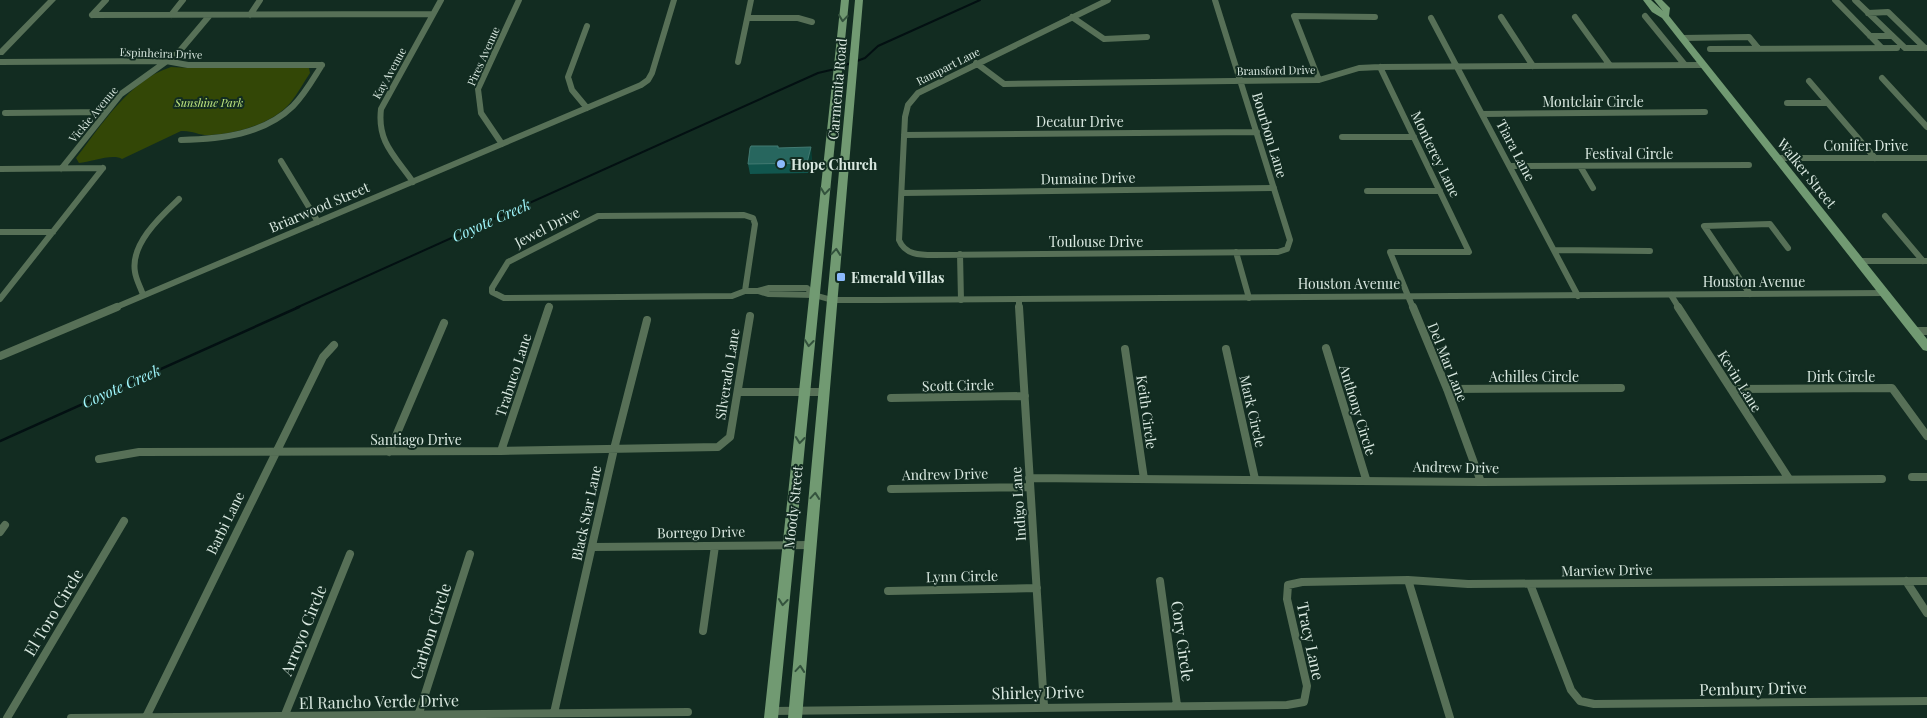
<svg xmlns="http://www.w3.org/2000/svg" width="1927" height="718" font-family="'Playfair Display',serif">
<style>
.green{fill:#334706}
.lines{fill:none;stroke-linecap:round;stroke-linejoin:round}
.stream-far1{stroke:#031012;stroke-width:2}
.stream{stroke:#031012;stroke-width:2.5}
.minor-far1{stroke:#577057;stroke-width:6}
.minor{stroke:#577057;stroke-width:8}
.tertiary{fill:#577057;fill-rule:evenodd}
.secondary{fill:#719a72;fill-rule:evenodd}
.wall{fill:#11564e}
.shaded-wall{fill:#083f35}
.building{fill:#27665e;stroke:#427a72}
.oneway{stroke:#33523d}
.poi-dot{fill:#8cb9fc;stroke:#122c21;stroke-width:2}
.labels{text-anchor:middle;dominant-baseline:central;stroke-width:4;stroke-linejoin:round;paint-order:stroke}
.far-street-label{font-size:11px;fill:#d9e8e0;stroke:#122c21}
.far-park-label{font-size:11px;font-style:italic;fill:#c0e880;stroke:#122c21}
.street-label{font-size:14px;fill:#d9e8e0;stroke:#122c21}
.poi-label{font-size:14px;font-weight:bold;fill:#d9e8e0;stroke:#122c21;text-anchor:start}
.water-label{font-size:15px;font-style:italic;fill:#9ff5fb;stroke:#122c21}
.near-street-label{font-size:16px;fill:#d9e8e0;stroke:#122c21}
</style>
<rect width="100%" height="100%" fill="#122c21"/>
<path class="green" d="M171 67 190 68H309L310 73C304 82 298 93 291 102 274 123 237 134 210 135 200 136 192 130 181 131L122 159C113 153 91 162 79 163L76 158C102 125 128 81 171 67Z"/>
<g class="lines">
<path class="stream-far1" d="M857 61 865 58 878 46 980 0
M840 67 851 63
M296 308 818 73 835 69"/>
<path class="stream" d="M0 441 299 307"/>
<path class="minor-far1" d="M1108 0 918 93 908 105 905 117 899 240C905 255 920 255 934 255L1278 252 1287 249 1290 240 1215 0
M1835 0 1882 48
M1855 0 1905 48H1927
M1868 13 1888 12 1925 48
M92 15 433 14
M92 15 106 0
M171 15 183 0
M250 15 260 0
M1645 16 1685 65
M1072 17 1104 39 1147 37
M1501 17 1533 66
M1575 17 1609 64
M748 18H798L812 22
M1431 18 1578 296
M587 26 568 77 572 90 587 108
M1870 36H1892
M1682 38 1749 37 1758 48
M1710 49 1897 48
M0 62 166 61 188 65H322
M738 62 751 0
M976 63 1004 84 1319 80 1359 68 1380 67 1702 65
M1380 67 1469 252H1390L1413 308
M1882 78 1927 127
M1319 80 1294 16 1375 17
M1809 81 1875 158
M1787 103H1828
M5 113 106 112
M1482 114 1705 112
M904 135 1257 132
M1342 137H1414
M181 140C221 139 263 135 293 106 305 94 313 79 322 65
M502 144 481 113 478 89 519 0
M1776 158H1927
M281 161 318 222
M1510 166 1749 165
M1580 166 1593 188
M0 169 103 168
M61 169 121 94 178 53 210 15
M413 182C395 156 377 142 381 109L441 0
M1367 191H1440
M902 193 1274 188
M744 215 753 218 755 224 745 291 732 296 504 298 492 292V288L508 262 598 216Z
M1885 216 1923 261
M0 232H53
M1555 250 1650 251
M1236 252 1249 298
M960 254 961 300
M1859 261H1927
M745 291H758L769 288H807L814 295
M758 291 768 294 814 295
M1750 294 1704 226 1770 224 1788 248
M143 295C141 288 136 280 135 272 130 244 161 216 179 199
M1671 295 1679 308
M0 299 103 168
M1019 300V308
M114 308 641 85 648 80 652 73 674 0
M548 308 549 306"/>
<path class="minor" d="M1019 307 1044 706
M1413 307 1447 389 1481 482
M1678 307 1789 479
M1914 331H1927
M1326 348 1366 479
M1125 349 1144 479
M1226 349 1255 479
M0 356 117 307
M1447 389 1621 388
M1731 389 1892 388 1927 436
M738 392H824
M891 398 1025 396
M501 451 549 307
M389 452 444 323
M99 459 139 452 501 451 718 447 730 437 750 316
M1912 477H1927
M1029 478 1481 482 1882 479
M891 489 1030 487
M0 532 5 525
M593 547 810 545
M1408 580 1450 718
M1160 581 1177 705
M1906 581 1927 613
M1530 584 1571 690 1580 701 1594 704 1927 701
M888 591 1037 588
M703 631 715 546
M772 711 1287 705 1304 702 1307 686 1287 599 1288 585 1302 582 1408 580 1468 584 1927 581
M554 713 614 449 647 320
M418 716 470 554
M146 717 323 357 334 345
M284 717 350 554
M7 718 124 521
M71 718 688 712"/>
<path class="tertiary" d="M48 0H56L3 55H0V49Z
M1885 290 1890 293 1885 296 881 303H832L811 297 809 295 814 292 832 297H881Z"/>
<path class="secondary" d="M841 0H849L778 718H764Z
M855 0H863L802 718H788Z
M1643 0H1651L1663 11 1654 0H1662L1670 8 1669 16 1927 339V351L1923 350 1662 18 1652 12Z"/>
</g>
<path class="wall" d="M778 146 779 148 812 157 809 173 750 174 748 164Z"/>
<path class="shaded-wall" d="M811 147 812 157 809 173 807 163Z"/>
<path class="building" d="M751 146H778V148L811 147 807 163 748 164 750 148Z"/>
<defs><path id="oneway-chevron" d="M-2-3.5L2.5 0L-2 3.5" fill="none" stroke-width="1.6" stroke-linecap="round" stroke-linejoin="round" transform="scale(1.25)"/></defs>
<g class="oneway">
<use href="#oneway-chevron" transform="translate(843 18) rotate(96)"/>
<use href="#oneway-chevron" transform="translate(825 191) rotate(96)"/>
<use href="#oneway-chevron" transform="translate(836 252) rotate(-85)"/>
<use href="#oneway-chevron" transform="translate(809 343) rotate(96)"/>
<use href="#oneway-chevron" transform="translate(800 440) rotate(96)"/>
<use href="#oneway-chevron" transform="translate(815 496) rotate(-85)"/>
<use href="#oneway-chevron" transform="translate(783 602) rotate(96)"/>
<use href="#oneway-chevron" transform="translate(800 669) rotate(-85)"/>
</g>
<g class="poi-dot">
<circle cx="781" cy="164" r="5"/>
<rect x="836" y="272" width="10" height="10" rx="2.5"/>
</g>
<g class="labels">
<g class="far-street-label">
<text transform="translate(161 53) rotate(2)">Espinheira Drive</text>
<text transform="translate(483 56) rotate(-66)">Pires Avenue</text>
<text transform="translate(948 66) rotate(-27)">Rampart Lane</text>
<text transform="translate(1276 70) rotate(-1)">Bransford Drive</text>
<text transform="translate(389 73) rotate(-61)">Kay Avenue</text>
<text transform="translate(93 114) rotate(-50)">Vickie Avenue</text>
</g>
<g class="far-park-label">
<text x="209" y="102">Sunshine Park</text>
</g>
<g class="street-label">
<text transform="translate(837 89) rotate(-85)">Carmenita Road</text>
<text x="1593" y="101">Montclair Circle</text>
<text x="1080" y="121">Decatur Drive</text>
<text transform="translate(1270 135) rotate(73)">Bourbon Lane</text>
<text x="1866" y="145">Conifer Drive</text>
<text transform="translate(1516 150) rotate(62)">Tiara Lane</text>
<text x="1629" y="153">Festival Circle</text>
<text transform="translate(1436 154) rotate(64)">Monterey Lane</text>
<text transform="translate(1807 173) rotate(51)">Walker Street</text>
<text transform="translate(1088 178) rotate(-1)">Dumaine Drive</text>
<text transform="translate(319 207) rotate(-23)">Briarwood Street</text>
<text transform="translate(547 227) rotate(-27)">Jewel Drive</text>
<text x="1096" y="241">Toulouse Drive</text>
<text x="1754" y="281">Houston Avenue</text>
<text x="1349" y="283">Houston Avenue</text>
<text transform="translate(1448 362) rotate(68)">Del Mar Lane</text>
<text transform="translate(727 374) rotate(-81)">Silverado Lane</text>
<text transform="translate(513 375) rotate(-72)">Trabuco Lane</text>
<text x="1534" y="376">Achilles Circle</text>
<text x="1841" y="376">Dirk Circle</text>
<text transform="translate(1740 381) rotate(58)">Kevin Lane</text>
<text transform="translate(958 385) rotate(-1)">Scott Circle</text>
<text transform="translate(1358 410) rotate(73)">Anthony Circle</text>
<text transform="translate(1253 411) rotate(77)">Mark Circle</text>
<text transform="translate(1147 412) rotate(82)">Keith Circle</text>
<text x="416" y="439">Santiago Drive</text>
<text transform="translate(1456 467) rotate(1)">Andrew Drive</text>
<text transform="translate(945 474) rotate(-1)">Andrew Drive</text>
<text transform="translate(1018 504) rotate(-94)">Indigo Lane</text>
<text transform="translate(793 507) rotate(-84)">Moody Street</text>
<text transform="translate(586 513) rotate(-78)">Black Star Lane</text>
<text transform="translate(225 523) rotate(-64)">Barbi Lane</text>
<text transform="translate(701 532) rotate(-1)">Borrego Drive</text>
<text transform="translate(1607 570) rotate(-1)">Marview Drive</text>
<text transform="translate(962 576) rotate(-1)">Lynn Circle</text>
</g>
<g class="poi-label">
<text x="791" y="164">Hope Church</text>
<text x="851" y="277">Emerald Villas</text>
</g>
<g class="water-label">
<text transform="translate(491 220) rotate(-24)">Coyote Creek</text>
<text transform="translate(121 386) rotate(-24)">Coyote Creek</text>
</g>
<g class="near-street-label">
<text transform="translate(53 612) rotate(-59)">El Toro Circle</text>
<text transform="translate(303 630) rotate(-68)">Arroyo Circle</text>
<text transform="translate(430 631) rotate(-72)">Carbon Circle</text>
<text transform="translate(1183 641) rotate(82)">Cory Circle</text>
<text transform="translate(1311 641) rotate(78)">Tracy Lane</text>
<text transform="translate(1753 688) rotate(-1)">Pembury Drive</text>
<text transform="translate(1038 692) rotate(-1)">Shirley Drive</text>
<text transform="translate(379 701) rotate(-1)">El Rancho Verde Drive</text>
</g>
</g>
</svg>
